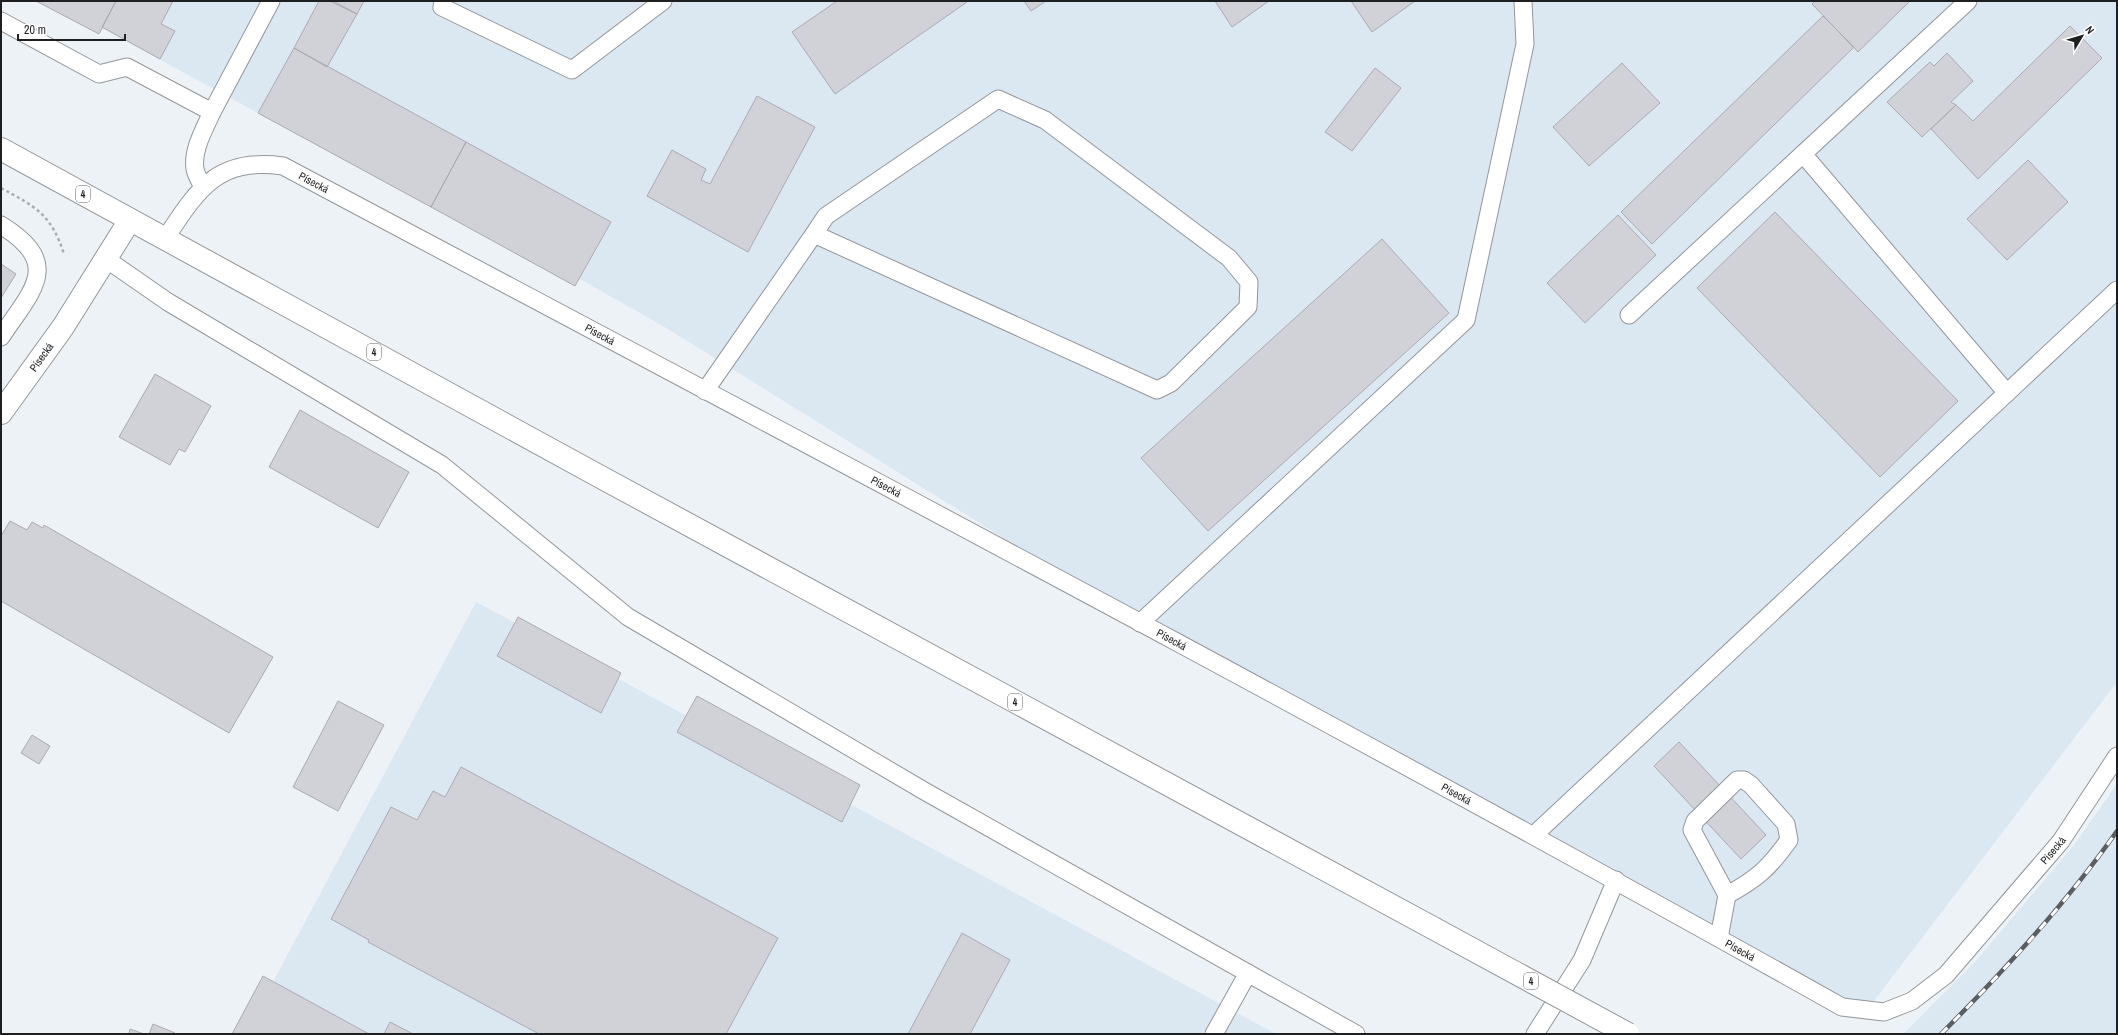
<svg xmlns="http://www.w3.org/2000/svg" width="2118" height="1035" font-family="'Archivo Narrow',sans-serif">
<style>
.built{fill:#dbe7f1}
.building{fill:#d0d2d8;stroke:#aaabb1}
.lines{fill:none;stroke-linecap:round;stroke-linejoin:round}
.lane-casing{stroke:#92979b;stroke-width:19}
.street-casing{stroke:#92979b;stroke-width:24}
.primary-casing{stroke:#92979b;stroke-width:24}
.path{stroke:#a9adb1;stroke-width:2.5;stroke-dasharray:3 3;stroke-linecap:butt}
.lane{stroke:#fff;stroke-width:17}
.street{stroke:#fff;stroke-width:22}
.primary{stroke:#fff;stroke-width:22}
.rail-casing{stroke:#5b5e61;stroke-width:4.5}
.rail{stroke:#fff;stroke-width:3;stroke-dasharray:9;stroke-linecap:butt}
.primary-bridge-casing{stroke:#92979b;stroke-width:24;stroke-linecap:butt}
.primary-bridge{stroke:#fff;stroke-width:22}
.labels{text-anchor:middle;dominant-baseline:central;stroke-width:4;stroke-linejoin:round;paint-order:stroke}
.shield{fill:#fff;stroke:#616264;stroke-width:1}
.shield-label{font-size:10px;font-weight:bold;fill:#1d1f21}
.street-label{font-size:11px;fill:#1d1f21;stroke:#fff}
</style>
<rect width="100%" height="100%" fill="#edf2f7"/>
<path class="built" d="M36 1H2117V682L1864 1014 1140 623 668 329 580 279 575 286 102 28 99 34Z
M476 602 1276 1034H347L273 982Z
M2117 784V1034H1903L1975 962 2074 845Z"/>
<path class="building" d="M36 1H116L99 34Z
M116 1H173L161 24 175 31 160 59 102 27Z
M319 1H330L357 14 327 67 294 48Z
M333 1H364L357 14Z
M837 1H966L967 2 835 94 792 32Z
M1024 1H1046L1031 11Z
M1215 1H1269L1232 27Z
M1351 1H1415L1372 32Z
M1815 1H1910L1858 52 1812 4Z
M1823 16 1854 47 1652 244 1621 212Z
M2070 26 2102 58 1978 179 1931 129 1956 105 1973 121Z
M294 48 466 142 431 207 258 113Z
M1947 53 1973 81 1951 102 1956 105 1922 137 1887 102 1930 62 1934 66Z
M1622 63 1660 103 1589 166 1553 127Z
M1375 68 1401 88 1352 151 1325 132Z
M757 96 815 127 748 252 647 196 672 150 706 169 701 180 710 184Z
M466 142 611 222 575 286 431 207Z
M2028 160 2068 202 2007 260 1967 219Z
M1775 212 1958 401 1880 477 1697 288Z
M1618 215 1656 255 1585 323 1547 283Z
M1382 239 1449 313 1208 531 1141 458Z
M1 264 16 274 1 298Z
M155 374 211 406 185 452 179 449 170 465 119 437Z
M300 410 409 472 378 528 269 467Z
M10 521 27 530 32 522 43 528 44 525 273 657 229 733 1 601V536Z
M518 617 621 673 601 713 497 656Z
M697 696 860 785 842 822 677 732Z
M338 701 384 725 338 811 293 787Z
M32 735 50 746 39 764 21 753Z
M1679 742 1766 835 1741 859 1654 766Z
M461 767 778 938 726 1034H539L368 942 369 940 331 919 391 807 417 820 433 791 445 797Z
M962 933 1010 960 970 1034H908Z
M263 976 369 1034H232Z
M390 1022 413 1034H384Z
M153 1024 175 1033V1034H149Z
M130 1029 144 1034H129Z"/>
<g class="lines">
<defs>
<g id="lane">
<path d="M443 1 442 7 572 70 663 1"/>
<path d="M1 21 99 74 127 67 212 112C204 130 192 150 195 169 196 175 200 181 203 187"/>
<path d="M212 112 271 1"/>
<path d="M1803 154 2007 393"/>
<path d="M1 225C64 264 32 290 1 337"/>
<path id="s1" d="M165 239C198 189 217 157 283 166 804 443 1327 718 1842 1007L1884 1012 1912 1001 1946 975 2061 841 2117 756"/>
<path d="M106 259 168 302 442 465 628 617 926 792 1356 1034"/>
<path d="M1629 315 1968 1"/>
<path d="M705 391 814 234 826 216 998 99 1045 120 1229 258 1249 282 1248 307 1171 383 1157 390 814 234"/>
<path d="M1140 623 1466 320 1525 44 1523 1"/>
<path d="M1534 835 2117 290"/>
<path d="M1719 938 1727 895C1757 879 1769 868 1789 840L1786 824 1751 785 1744 780H1737L1695 821 1692 830 1727 895"/>
<path d="M1214 1034 1248 973"/>
<path d="M1535 1034 1582 960 1616 880"/>
</g>
<g id="street">
<path id="s2" d="M1 413 63 327 130 220"/>
</g>
<path id="primary" d="M1 149 597 475 1433 928"/>
</defs>
<use href="#lane" class="lane-casing"/>
<use href="#street" class="street-casing"/>
<use href="#primary" class="primary-casing"/>
<path class="path" d="M1 188C36 207 51 214 64 254"/>
<use href="#lane" class="lane"/>
<use href="#street" class="street"/>
<use href="#primary" class="primary"/>
<defs>
<path id="rail" d="M1941 1034C2004 971 2066 904 2117 831"/>
</defs>
<use href="#rail" class="rail-casing"/>
<use href="#rail" class="rail"/>
<defs>
<path id="primary-bridge" d="M1433 928 1628 1034"/>
</defs>
<use href="#primary-bridge" class="primary-bridge-casing"/>
<use href="#primary-bridge" class="primary-bridge"/>
</g>
<g class="labels">
<g class="shield">
<rect x="76" y="186" width="14" height="16" rx="3"/>
<rect x="367" y="344" width="14" height="16" rx="3"/>
<rect x="1008" y="694" width="14" height="16" rx="3"/>
<rect x="1524" y="973" width="14" height="16" rx="3"/>
</g>
<g class="shield-label">
<text x="83" y="194">4</text>
<text x="374" y="352">4</text>
<text x="1015" y="702">4</text>
<text x="1531" y="981">4</text>
</g>
<g class="street-label">
<text stroke="none"><textPath href="#s1" startOffset="185">Písecká</textPath></text>
<text stroke="none"><textPath href="#s1" startOffset="509">Písecká</textPath></text>
<text stroke="none"><textPath href="#s2" startOffset="69">Písecká</textPath></text>
<text stroke="none"><textPath href="#s1" startOffset="833">Písecká</textPath></text>
<text stroke="none"><textPath href="#s1" startOffset="1157">Písecká</textPath></text>
<text stroke="none"><textPath href="#s1" startOffset="1481">Písecká</textPath></text>
<text stroke="none"><textPath href="#s1" startOffset="2201">Písecká</textPath></text>
<text stroke="none"><textPath href="#s1" startOffset="1805">Písecká</textPath></text>
</g>
</g>
<rect width="2118" height="1035" fill="none" stroke="#1d1f21" stroke-width="4"/>
<g transform="translate(2082 36) rotate(52)" stroke="#ffffff" stroke-width="3" paint-order="stroke">
<path d="M0-3L7 15L0 10L-7 15Z" fill="#1d1f21"/>
<text y="-6" font-size="11" font-weight="bold" text-anchor="middle" fill="#1d1f21">N</text>
</g>
<path d="M18 34v6h107v-6" fill="none" stroke="#1d1f21" stroke-width="2"/>
<text x="24" y="34" font-size="12" fill="#1d1f21" stroke="#ffffff" stroke-width="3" paint-order="stroke">20 m</text>
</svg>
